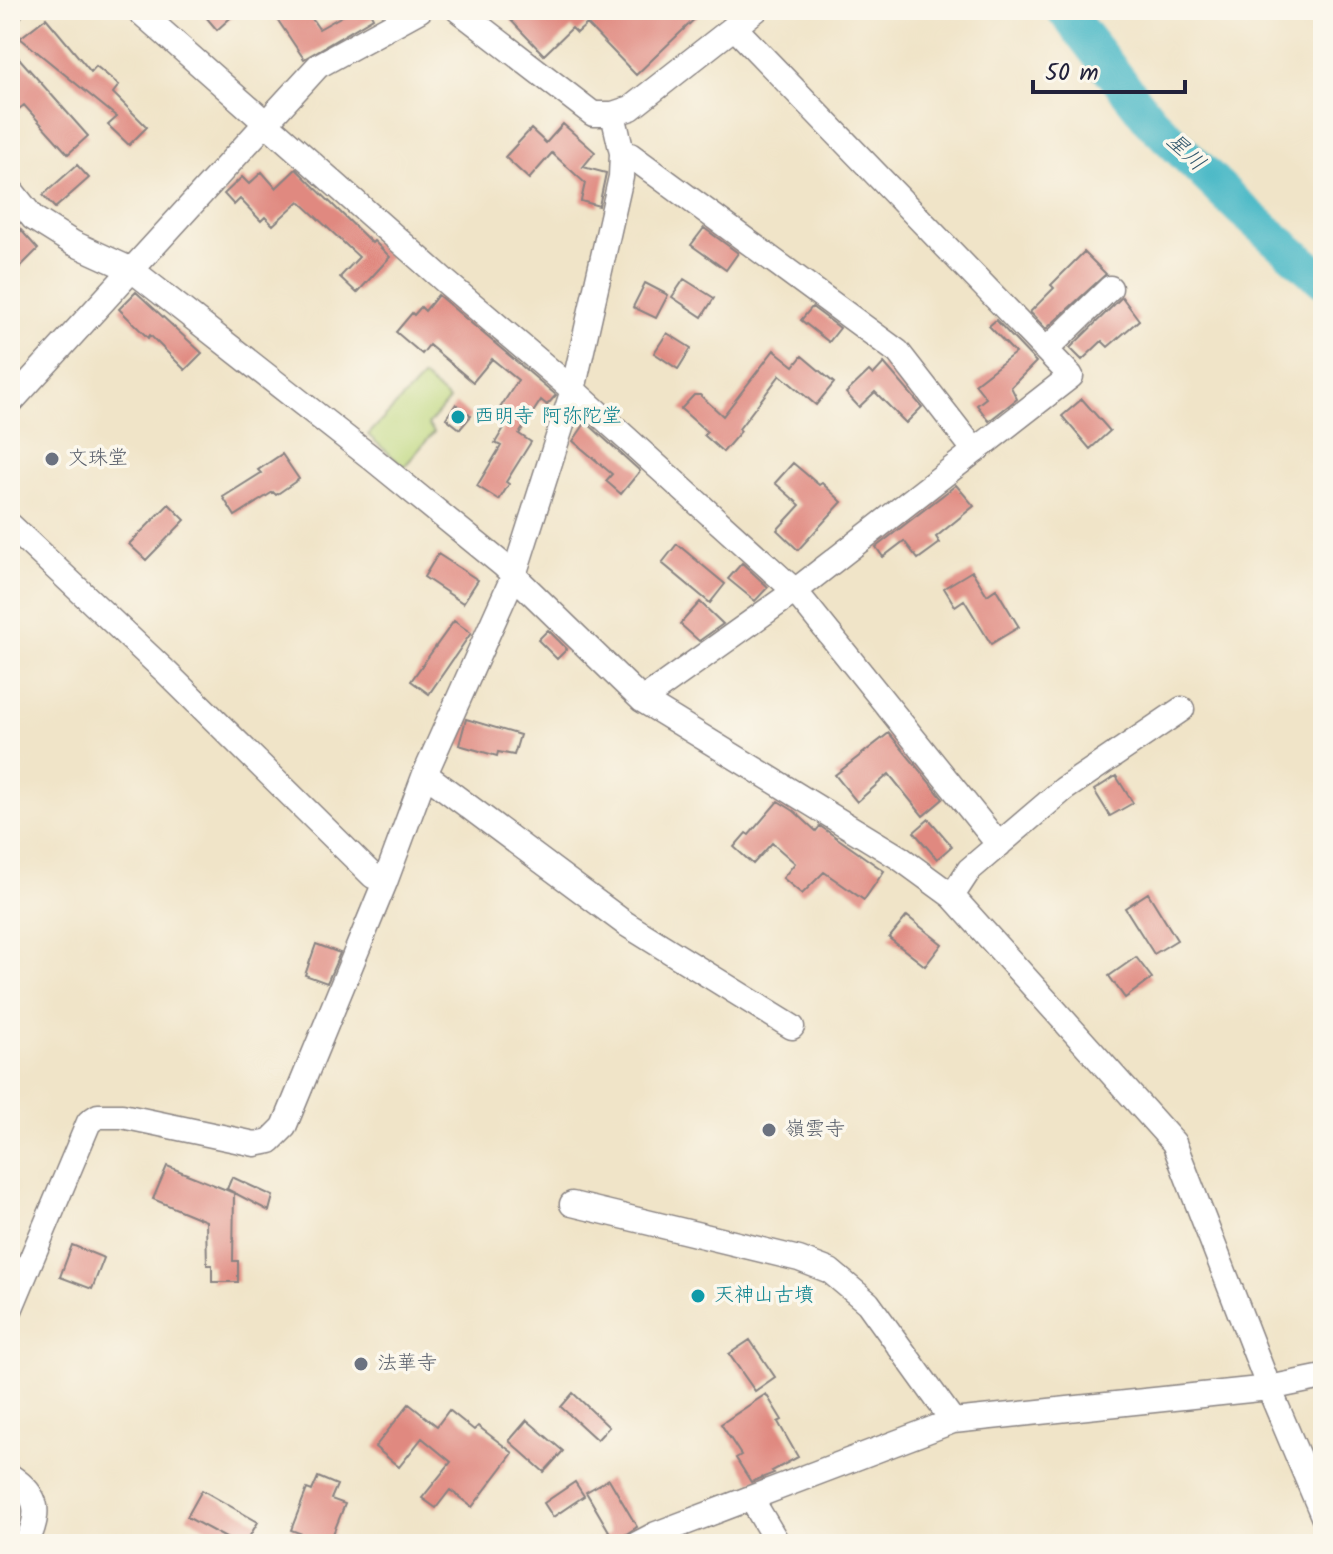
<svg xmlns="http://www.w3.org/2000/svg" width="1333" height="1554" font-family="Kalam,'Klee One',sans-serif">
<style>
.green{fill:#bdd77d;stroke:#707c5c;stroke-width:2}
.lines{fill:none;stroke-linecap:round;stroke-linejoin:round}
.river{stroke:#4dbac7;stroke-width:36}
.building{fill:#e08980}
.street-casing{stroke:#898382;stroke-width:27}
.street{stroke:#fff;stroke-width:24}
.culture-dot{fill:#0f9aa8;stroke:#fbf7ec;stroke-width:3}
.worship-dot{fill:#6b7280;stroke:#fbf7ec;stroke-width:3}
.labels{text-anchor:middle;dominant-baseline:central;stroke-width:7;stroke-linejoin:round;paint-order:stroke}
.culture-label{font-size:20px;fill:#0d838f;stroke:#fbf7ec;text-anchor:start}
.worship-label{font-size:20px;fill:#5b616d;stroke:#fbf7ec;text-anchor:start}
.water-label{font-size:22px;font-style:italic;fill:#31576c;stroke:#fbf7ec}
</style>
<rect width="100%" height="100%" fill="#fbf7ec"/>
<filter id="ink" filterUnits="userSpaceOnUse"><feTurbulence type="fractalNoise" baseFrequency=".0125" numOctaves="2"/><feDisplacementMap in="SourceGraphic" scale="16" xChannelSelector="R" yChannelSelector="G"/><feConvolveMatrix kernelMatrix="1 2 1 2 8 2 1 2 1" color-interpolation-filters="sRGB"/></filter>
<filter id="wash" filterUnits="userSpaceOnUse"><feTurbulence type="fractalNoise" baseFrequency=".006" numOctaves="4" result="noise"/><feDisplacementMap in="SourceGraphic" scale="32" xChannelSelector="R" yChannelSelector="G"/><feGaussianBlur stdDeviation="1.8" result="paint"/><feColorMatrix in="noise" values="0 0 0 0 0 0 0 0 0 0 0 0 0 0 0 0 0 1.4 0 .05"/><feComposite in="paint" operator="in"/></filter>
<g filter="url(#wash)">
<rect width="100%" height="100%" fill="#f0e4c8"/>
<path class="green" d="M423 377 449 400 428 425 434 432 404 467 368 435Z"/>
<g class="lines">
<path class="river" d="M1064 10 1150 120 1241 209 1323 280"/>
</g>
<g id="blocks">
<path class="building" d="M200 10H239L217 30Z
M271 10H306L319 29 353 10H369L373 18 304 59Z
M501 10H704L636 75 587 24 577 33 572 28 544 55Z
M46 18 91 72 96 66 119 85 113 93 147 127 129 145 108 125 117 117 20 38Z
M10 48 88 136 68 154 24 105 10 116Z
M563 124 595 152 583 167 606 173 599 206 581 201 585 183 552 153 529 179 505 157 531 129 546 143Z
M77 165 89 178 55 208 43 195Z
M296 169 372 243 374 241 390 257 357 293 340 277 359 257 299 201 273 225 265 217 261 221 240 199 234 205 224 194 242 177 249 184 262 172 276 188Z
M10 218 38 249 20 267 10 257Z
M704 228 738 253 726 270 691 245Z
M1084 252 1106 274 1046 329 1030 312 1054 288 1051 285Z
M684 279 714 298 702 317 672 297Z
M645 283 668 295 656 318 633 307Z
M136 292 202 353 185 370 150 335 148 338 119 309Z
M438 295 556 395 547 405 541 400 519 434 531 442 506 482 509 484 499 500 477 486 501 446 495 443 511 416 500 408 518 380 492 359 473 382 429 345 422 354 396 332 412 313 414 315 421 307 425 311Z
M1122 297 1139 320 1108 347 1102 341 1082 360 1070 348Z
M812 307 840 328 829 342 801 320Z
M996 320 1036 362 1011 387 1017 399 989 421 977 405 986 398 975 384 1015 353 989 326Z
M667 333 691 348 678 369 654 353Z
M774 350 794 366 802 356 834 383 816 405 780 375 739 429 741 431 723 452 704 435 707 432 681 409 694 395H700L723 416Z
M884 363 922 407 906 423 875 392 859 407 846 393 869 371 873 375Z
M1082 399 1110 431 1090 449 1062 416Z
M456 404 471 416 460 429 446 418Z
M586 422 640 471 621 494 606 481 612 474 573 441Z
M282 454 299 479 276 495 273 492 235 516 223 497 261 473 258 470Z
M793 463 819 485 822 483 842 502 798 550 777 530 800 505 775 483Z
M956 485 974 506 936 537 940 543 918 559 904 541 883 557 876 547Z
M169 504 185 520 146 560 129 544Z
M677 544 725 584 710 603 662 563Z
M438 554 478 580 463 603 424 577Z
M742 563 768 587 755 601 728 579Z
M972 571 987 595 996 589 1019 627 991 644 964 600 955 606 944 588Z
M700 602 723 624 699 641 680 624Z
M454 621 471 633 429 694 411 681Z
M548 630 567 649 557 659 538 640Z
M466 719 520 735 514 755 498 752 497 756 459 745Z
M889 733 943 799 923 816 889 774 857 802 835 775Z
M1116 776 1133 803 1110 816 1094 790Z
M778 801 794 811 816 831 820 826 884 871 864 900 824 872 802 894 783 878 795 863 772 843 753 864 734 847 746 833 749 835Z
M929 819 952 846 937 859 914 832Z
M1148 893 1177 940 1154 954 1125 908Z
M907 916 942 944 925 966 889 938Z
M316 944 340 953 327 983 305 975Z
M1136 957 1152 978 1125 998 1109 976Z
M167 1166 234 1193 233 1261H238V1282H212V1265H207L206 1221 153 1199Z
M232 1177 273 1196 269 1211 227 1189Z
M72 1245 104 1258 92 1289 60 1277Z
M750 1340 775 1377 755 1391 729 1354Z
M573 1393 609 1427 597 1440 561 1407Z
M766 1394 782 1420 778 1422 798 1457 772 1471 774 1473 751 1482 736 1458 741 1455 721 1424Z
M409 1404 437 1426 449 1410 474 1430 478 1426 513 1453 472 1507 450 1490 436 1508 422 1498 451 1462 422 1438 399 1467 375 1447Z
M527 1420 563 1451 544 1472 509 1441Z
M318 1477 337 1485 331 1499 345 1504 329 1544 291 1530 307 1489 312 1491Z
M609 1479 637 1527 625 1535 622 1544H592L610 1533 586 1492Z
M575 1482 584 1496 553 1517 544 1503Z
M202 1490 258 1522 245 1544H237L187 1517Z"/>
</g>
</g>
<g filter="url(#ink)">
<use href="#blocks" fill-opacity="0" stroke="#898382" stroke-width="2"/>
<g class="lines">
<defs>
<path id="street" d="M10 10H11
M138 10 446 282 573 390 795 591 999 845
M458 10 593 114H613L631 108 756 10
M613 114 622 153 621 177 573 390 514 575 425 774 626 924 792 1027
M622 153 630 155 898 352 975 451
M10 189 33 218 73 243 132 270 368 455 503 565 642 700 900 858 952 896 1174 1143 1269 1388 1323 1516
M1047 349 1110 288
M10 403 318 66 420 10
M10 525 165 671 373 876 385 882
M642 700 795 591 1071 376 734 27
M952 896 969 870 1064 789 1182 709
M572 1204 799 1259 830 1271 868 1303 953 1421
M10 1310 89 1122 98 1116H122L255 1144 270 1141 284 1127 385 882 425 774
M10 1476C40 1496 41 1513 26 1544
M751 1498 778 1544
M637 1544 656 1534 953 1421 1269 1388 1323 1377"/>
</defs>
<use href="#street" class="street-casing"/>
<use href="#street" class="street"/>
</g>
</g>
<g class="culture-dot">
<circle cx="458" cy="417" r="8"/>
<circle cx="698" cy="1296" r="8"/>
</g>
<g class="worship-dot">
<circle cx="52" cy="459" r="8"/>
<circle cx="769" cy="1130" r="8"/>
<circle cx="361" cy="1364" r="8"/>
</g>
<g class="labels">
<g class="culture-label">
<text x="474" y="417">西明寺 阿弥陀堂</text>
<text x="714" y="1296">天神山古墳</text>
</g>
<g class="worship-label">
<text x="68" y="459">文珠堂</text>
<text x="785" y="1130">嶺雲寺</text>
<text x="377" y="1364">法華寺</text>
</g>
<g class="water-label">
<text transform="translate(1185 153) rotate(43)">星川</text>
</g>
</g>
<rect width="1333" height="1554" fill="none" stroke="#fbf7ec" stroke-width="40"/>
<path d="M1033 80v12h152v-12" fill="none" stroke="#22223b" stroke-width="4"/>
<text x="1045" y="80" font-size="24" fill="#22223b" stroke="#fbf7ec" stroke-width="6" paint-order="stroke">50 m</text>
</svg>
